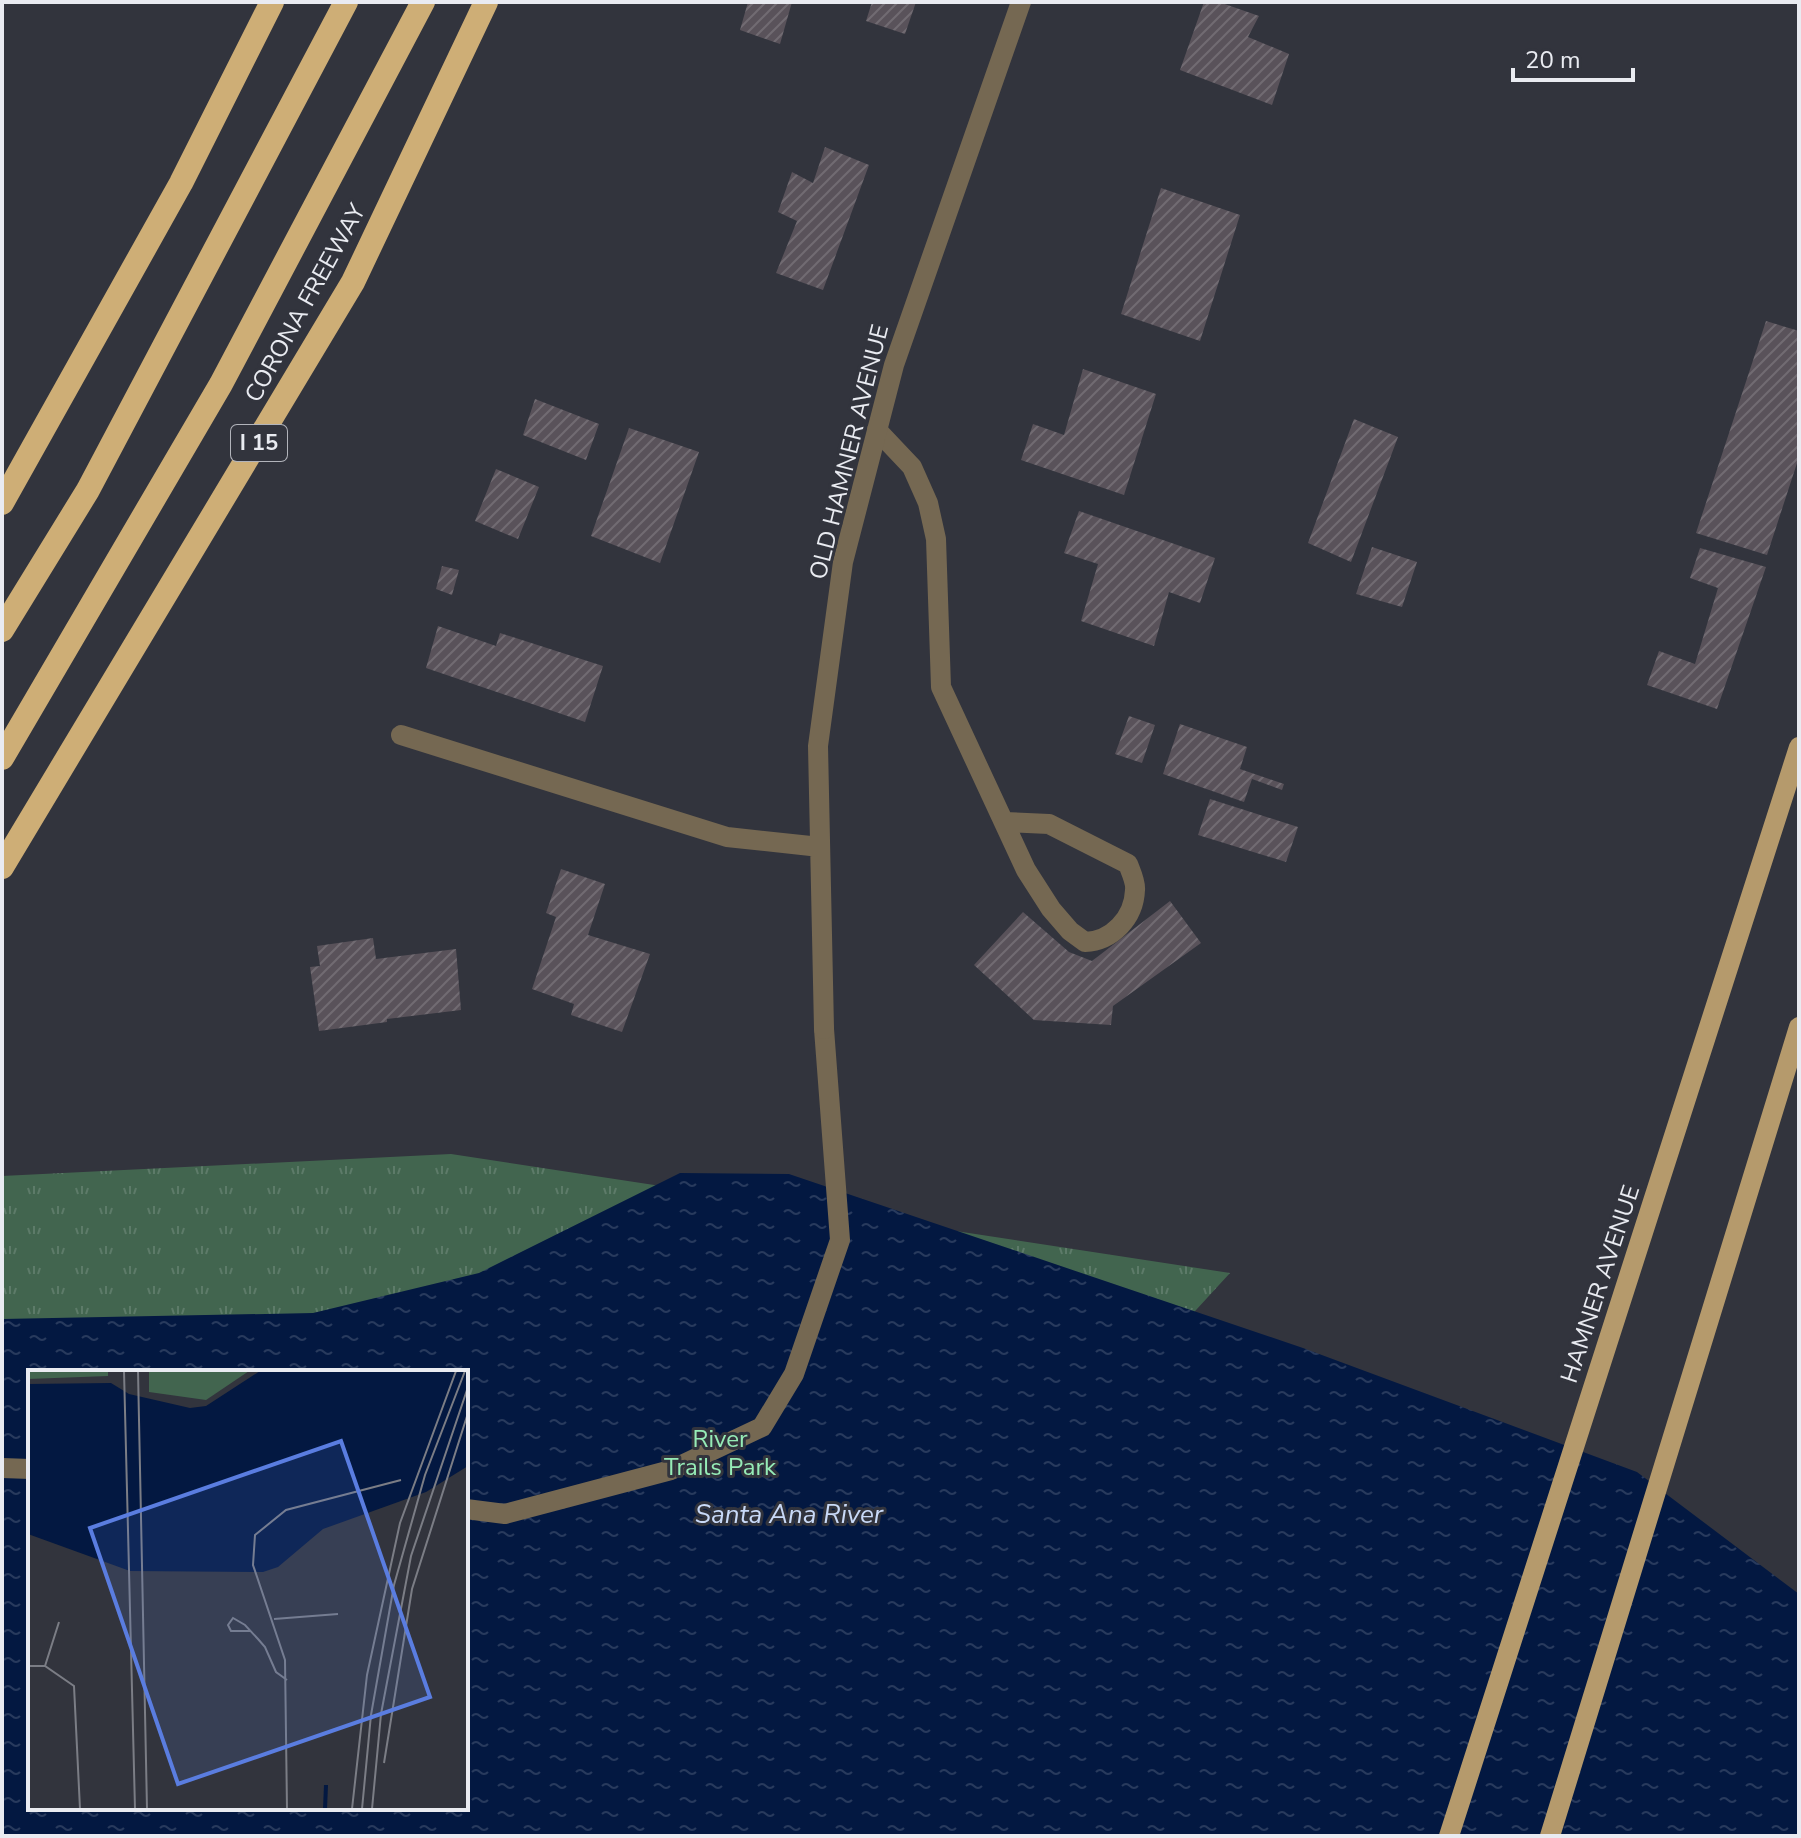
<svg xmlns="http://www.w3.org/2000/svg" width="1801" height="1838" font-family="'Nunito Sans',sans-serif">
<style>
.park{fill:url(#park-tufts);fill-rule:evenodd}
.water{fill:url(#water-ripples);fill-rule:evenodd}
.building{fill:url(#building-hatch)}
.lines{fill:none;stroke-linecap:round;stroke-linejoin:round}
.service{stroke:#756852;stroke-width:20}
.minor{stroke:#756852;stroke-width:20}
.primary{stroke:#b59a6c;stroke-width:20}
.motorway{stroke:#ceae76;stroke-width:24}
.labels{text-anchor:middle;dominant-baseline:central;stroke-width:6;stroke-linejoin:round;paint-order:stroke}
.shield{fill:#32343d;stroke:#b2b4bb;stroke-width:2}
.shield-label{font-size:22px;font-weight:bold;fill:#e9ebf1}
.street-label{font-size:24px;fill:#e9ebf1;stroke:#32343d}
.park-label{font-size:24px;fill:#96ecb7;stroke:#32343d}
.water-label{font-size:26px;font-style:italic;fill:#c9daf8;stroke:#32343d}
.inset-river{fill:none;stroke:#031841;stroke-width:4}
.inset-road{fill:none;stroke:#7b7d85;stroke-width:2}
.view{fill:#5a7de0;fill-opacity:0.15;stroke:#5a7de0;stroke-width:4}
.inset-edge{fill:none;stroke:#e9ebf1;stroke-width:4}
</style>
<defs>
<pattern id="park-tufts" width="24" height="20" patternUnits="userSpaceOnUse" patternTransform="scale(2)"><rect width="24" height="20" fill="#42654f"/><path d="M3 7l-1-3M5 7V3M7 7l1-3M15 17l-1-3M17 17v-4M19 17l1-3" fill="none" stroke="#5d7b69"/></pattern>
<pattern id="water-ripples" width="26" height="14" patternUnits="userSpaceOnUse" patternTransform="scale(2)"><rect width="26" height="14" fill="#031841"/><path d="M2 4q2-2 4 0t4 0M15 11q2-2 4 0t4 0" fill="none" stroke="#283a5d"/></pattern>
<pattern id="building-hatch" width="6" height="6" patternUnits="userSpaceOnUse" patternTransform="scale(2)"><rect width="6" height="6" fill="#59525a"/><path d="M-1 1l2-2M0 6l6-6M5 7l2-2" fill="none" stroke="#716b72"/></pattern>
</defs>
<rect width="100%" height="100%" fill="#32343d"/>
<path class="park" d="M451 1154 1230 1273 713 1836H2V1176ZM30 1372H466V1808H30Z"/>
<path class="water" d="M680 1173 789 1174 1303 1348 1637 1472 1799 1594V1836H2V1319L313 1313 479 1273ZM30 1372H466V1808H30Z"/>
<path class="building" d="M748 2H792L780 44 740 30Z
M872 2H916L905 34 866 21Z
M1204 2H1219L1259 16 1248 37 1289 54 1272 105 1180 70Z
M825 147 869 165 823 290 776 273 797 221 778 212 792 172 813 183Z
M1161 188 1240 215 1200 341 1121 314Z
M1766 321 1799 331V457L1767 555 1696 533Z
M1083 369 1156 394 1124 495 1021 460 1033 424 1064 435Z
M535 399 599 424 586 460 523 435Z
M1354 419 1398 437 1351 562 1308 543Z
M629 428 699 452 660 563 591 536Z
M496 469 539 487 518 539 475 521Z
M1079 511 1215 558 1200 603 1169 592 1154 646 1081 621 1098 564 1064 553Z
M1372 547 1417 562 1402 607 1356 594Z
M1700 548 1766 567 1717 709 1647 685 1659 651 1695 664 1718 588 1690 578Z
M442 566 459 570 452 595 436 589Z
M438 626 496 646 500 633 603 666 585 722 426 668Z
M1129 716 1155 725 1142 763 1115 754Z
M1180 724 1247 747 1240 769 1284 784 1282 790 1252 779 1244 802 1163 774Z
M1210 799 1298 827 1286 862 1198 835Z
M561 869 605 884 588 935 650 954 622 1032 571 1015 574 1004 532 989 556 917 546 913Z
M1170 901 1201 943 1113 1006 1111 1025 1034 1020 974 965 1023 912 1069 952 1092 961Z
M373 938 376 959 456 949 461 1010 387 1019V1022L319 1031 310 967 320 966 317 946Z"/>
<g class="lines">
<path class="service" d="M877 430 912 467 928 503 936 539 941 687 1026 870 1051 909 1070 931 1085 942C1112 941 1134 918 1135 890 1136 882 1131 872 1128 864L1049 824 1004 822
M2 1468 30 1469
M466 1509 505 1514 671 1470 762 1427 794 1374 840 1240 824 1029"/>
<path class="minor" d="M401 735 727 837 820 847
M824 1029 818 746 843 562 894 365 1021 2"/>
<path class="primary" d="M1449 1836 1799 747
M1550 1836 1799 1027"/>
<path class="motorway" d="M2 503 181 183 272 2
M2 630 88 490 346 2
M2 758 221 384 423 2
M2 867 353 282 486 2"/>
</g>
<g class="labels">
<rect class="shield" x="231" y="425" width="56" height="36" rx="6"/>
<g class="shield-label">
<text x="259" y="443">I 15</text>
</g>
<g class="street-label">
<text transform="translate(305 303) rotate(-61)">CORONA FREEWAY</text>
<text transform="translate(849 452) rotate(-76)">OLD HAMNER AVENUE</text>
<text transform="translate(1600 1284) rotate(-72)">HAMNER AVENUE</text>
</g>
<g class="park-label">
<text x="720" y="1439">River<tspan x="720" dy="28">Trails Park</tspan></text>
</g>
<g class="water-label">
<text x="789" y="1514">Santa Ana River</text>
</g>
</g>
<g transform="translate(28 1370)">
<rect width="440" height="440" fill="#32343d"/>
<path d="M0 1H80V6L0 9Z" fill="#42654f"/>
<path d="M121 1H221L178 30 121 22Z" fill="#42654f"/>
<path d="M232 1H440V96L398 122 295 159 250 197 235 202 102 201 0 164V14L83 13 101 24 162 38 178 36Z" fill="#031841"/>
<path class="inset-river" d="M297 439 298 415"/>
<path class="inset-road" d="M96 1 107 439M110 1 119 439M246 249 310 244M222 261H203L200 255 205 248 217 255 230 269 237 277 248 302 259 310M0 296H17L46 316 52 439M17 296 31 252M356 393 384 219 440 43M259 439 257 290 225 195 227 165 258 140 373 110M324 439 339 305 372 153 428 1M334 439 343 345 366 215 397 105 437 1M344 439 353 344 383 186 440 17"/>
<path class="view" d="M313 71 402 327 150 414 62 158Z"/>
<rect width="440" height="440" class="inset-edge"/>
</g>
<rect width="1801" height="1838" fill="none" stroke="#e9ebf1" stroke-width="8"/>
<path d="M1513 68v12h120v-12" fill="none" stroke="#e9ebf1" stroke-width="4"/>
<text x="1525" y="68" font-size="24" fill="#e9ebf1" stroke="#32343d" stroke-width="6" paint-order="stroke">20 m</text>
</svg>
